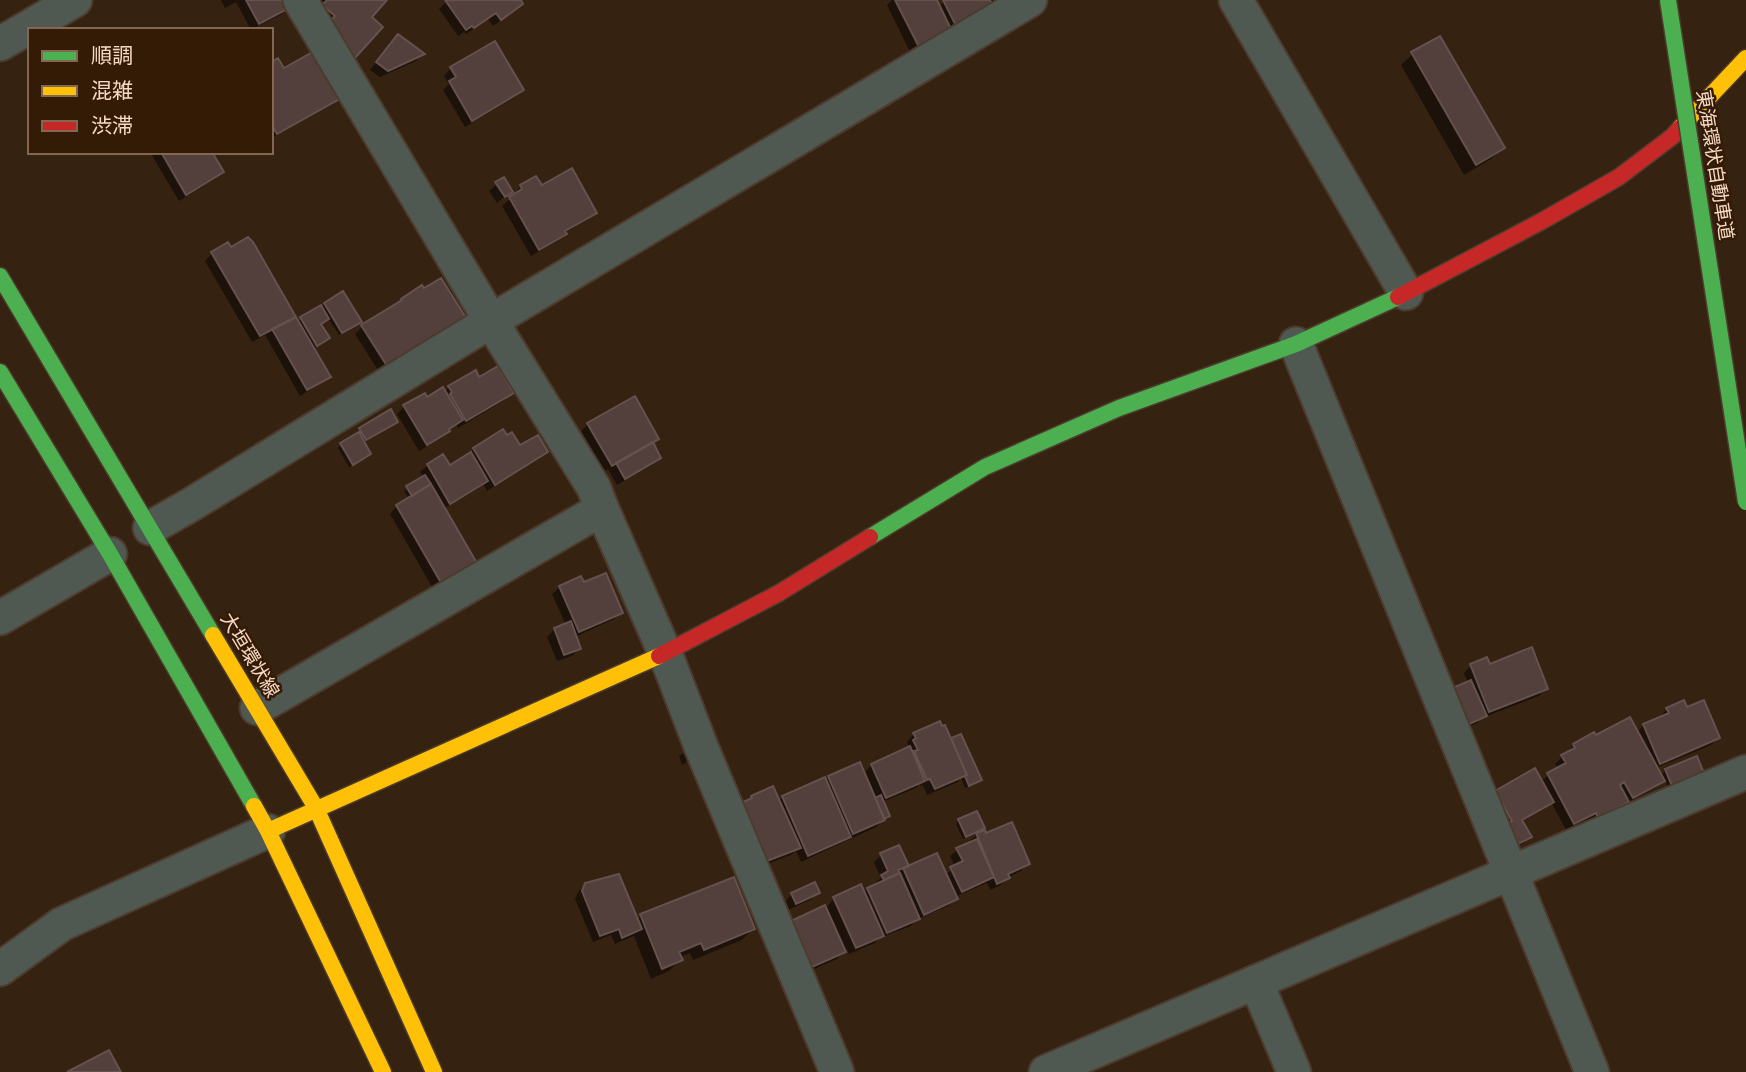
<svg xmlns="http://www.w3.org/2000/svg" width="1746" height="1072" font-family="Montserrat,'Noto Sans JP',sans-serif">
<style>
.shadow{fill:#0007}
.building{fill:#533f3c;stroke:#65514e;stroke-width:2}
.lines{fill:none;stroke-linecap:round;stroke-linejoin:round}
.street-casing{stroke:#4d3c2d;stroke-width:37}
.fast-casing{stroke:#4d3c2d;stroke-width:19}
.slow-casing{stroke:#4d3c2d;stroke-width:19}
.jam-casing{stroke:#4d3c2d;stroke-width:19}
.street{stroke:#4f5952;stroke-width:33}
.fast{stroke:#4caf50;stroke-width:16}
.slow{stroke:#ffc107;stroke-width:16}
.jam{stroke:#c62828;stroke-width:16}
.fast-bridge-casing{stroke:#4d3c2d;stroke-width:19;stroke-linecap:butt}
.fast-bridge{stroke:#4caf50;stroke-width:16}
.labels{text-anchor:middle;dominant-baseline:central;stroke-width:5;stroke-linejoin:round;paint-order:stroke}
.street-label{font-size:19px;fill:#f6d9c5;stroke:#341b06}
</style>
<rect width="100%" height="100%" fill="#352211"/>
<path class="shadow" d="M221 0H285L289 7 282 14 251 30 236 2 225 8Z
M314 0H385L369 17 353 58Z
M448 0H519L521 4 514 11 493 26 488 19 466 34 464 32 458 36 439 9Z
M892 0H935L938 7 947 0H1009L912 56 887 5Z
M391 43 423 54 416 61 380 77 370 70Z
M1413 54 1502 148 1491 159 1464 175 1401 65Z
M271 64 283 70 341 96 333 104 271 138Z
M451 68 522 90 515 97 465 127 443 90 449 84 444 76Z
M150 152H210L222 172 215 179 179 201Z
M497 184 510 192 497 203 489 191Z
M521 186 541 188 595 213 587 220 564 233 557 241 531 256 502 206 515 195 514 194Z
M212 253 297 322 343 293 360 322 339 335 328 318 320 325 328 338 313 349 328 376 321 383 300 396 265 335 252 342 205 261Z
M402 300 464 318 379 372 355 334 362 327 396 306Z
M479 379 512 393 505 400 458 428 456 424 441 438 419 451 397 414 404 407 444 393 449 387Z
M588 424 659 458 652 465 617 485 608 469 604 472 581 431Z
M393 425 362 442 366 457 349 467 338 448 341 444 358 435 357 432 360 429Z
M502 432 520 447 546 452 539 459 487 491 483 484 479 488 443 509 475 565 435 592 390 514 397 506 409 499 404 491 424 478 420 472 428 465 449 467 466 456 474 449Z
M583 584 621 612 614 619 575 637 579 648 572 656 557 661 547 637 555 629 566 625 552 594 560 587Z
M1471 666H1489L1546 688 1539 696 1482 718 1477 723 1458 732 1468 683 1464 673Z
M1667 709H1686L1718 738 1711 745 1656 768 1660 776 1666 770 1696 758 1670 793 1665 779 1655 788 1624 804 1620 809 1591 824 1588 819 1566 830 1551 802 1544 809 1521 822 1530 837 1522 844 1506 852 1496 793 1541 782 1548 775 1558 769 1555 764 1574 745 1595 738 1637 732 1644 725 1660 717Z
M914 734 950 741 952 740 980 780 976 783 965 788 961 778 958 782 927 795 923 785 920 786 919 784 916 788 882 802 888 816 876 827 801 862 796 851 791 855 759 867 747 802 752 797 778 802 783 797 825 782 829 778 863 774 872 765 907 748 909 746 907 742Z
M687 751 690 760 682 765 679 756Z
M959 820 983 828 980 831 963 839 956 824Z
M977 835 1028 863 1021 871 1008 877 1001 885 990 890 987 883 955 897 956 899 948 906 916 920 911 926 879 938 875 943 849 954 847 949 837 959 805 973 792 922 828 906 834 898 864 893 868 889 876 886 875 883 881 878 874 862 882 855 908 868 945 875 955 867 950 856Z
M586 884 636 921 641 916 753 929 742 940 693 960 690 953 679 957 680 960 669 971 651 979 634 936 615 944 611 935 593 942 575 899 578 892Z
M818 892 810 900 788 910 785 902 792 894Z"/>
<path class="building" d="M246 0H287L291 7 259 24Z
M327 0H387L372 17 383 27 354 59 337 43 342 38 327 24 335 16 322 5Z
M445 0H521L523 4 501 20 496 13 474 28 472 26 466 30Z
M895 0H937L953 33 920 49Z
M943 0H990L993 6 956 26Z
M398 34 425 54 388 71 376 62Z
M1440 36 1505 148 1476 165 1411 52Z
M495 41 524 90 472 121 449 81 456 77 450 67Z
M316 50 343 97 277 134 271 124V62L278 58 284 68Z
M161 152H212L224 172 186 195Z
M572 168 597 213 565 231 567 234 539 250 509 197 522 189 520 185 536 176 542 185Z
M504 177 513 192 505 197 495 182Z
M248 237 253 242 296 317 260 336 211 252 228 242 231 247Z
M441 278 466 318 387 366 361 325 402 300 401 299 422 285 424 288Z
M343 291 362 322 342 333 324 303Z
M321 305 329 319 321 324 330 338 317 346 300 317Z
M296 317 331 377 307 390 272 329Z
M498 366 514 393 466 421 450 394 452 392 448 386 476 370 479 377Z
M443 387 463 420 449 429 450 431 427 445 403 405 425 393 427 397Z
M635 396 659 439 612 466 587 423Z
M391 409 398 422 366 440 359 428Z
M503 429 507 435 512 432 520 445 538 435 548 452 495 485 473 448Z
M359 432 371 454 353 465 340 443Z
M653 442 661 458 625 479 616 463Z
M471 452 488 481 450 504 427 464 443 454 450 465Z
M425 475 431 484 412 496 406 486Z
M431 484 478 565 443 586 396 505Z
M606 573 623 613 579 632 559 586 581 576 584 582Z
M571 621 581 649 564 655 554 628Z
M1532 647 1548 689 1489 712 1470 664 1487 657 1490 664Z
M1471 680 1487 716 1465 726 1450 689Z
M1684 700 1687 707 1704 700 1720 738 1660 764 1643 724 1669 713 1666 708Z
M1630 717 1665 781 1633 798 1624 782 1620 785 1629 802 1598 818 1596 813 1574 824 1547 773 1566 763 1561 755 1575 748 1573 744 1594 732 1596 735Z
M940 721 942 726 945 725 967 775 935 789 930 779 927 780 914 751 918 750 913 740 916 738 913 733Z
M961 734 982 780 969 786 965 776 967 775 951 738Z
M910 746 925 781 886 798 871 764Z
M1697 756 1706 778 1674 791 1665 769Z
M860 762 885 820 853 834 828 776Z
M1535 768 1554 802 1522 820 1532 837 1514 846 1504 825 1512 821 1495 791Z
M825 777 851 837 808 856 782 796Z
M773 786 801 848 767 861 741 803 752 798 751 796Z
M881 795 890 816 884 819 875 798Z
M977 811 985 828 966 837 958 819Z
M1012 822 1030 864 1008 874 1010 878 997 884 976 833 985 830 986 833Z
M977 839 994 877 962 892 950 867 963 861 956 848Z
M899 845 909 866 898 870 900 873 884 880 881 875 888 871 880 853Z
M937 853 958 899 924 915 903 868Z
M900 873 920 919 887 933 867 888Z
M619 874 642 929 622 938 619 929 600 936 582 891 585 883Z
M734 877 755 929 704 950 701 943 679 952 683 960 662 969 640 914Z
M815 882 820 893 796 904 791 893Z
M861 884 884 936 856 948 833 897Z
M825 905 846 952 812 967 791 921Z
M109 1050 121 1072H67Z"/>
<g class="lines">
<defs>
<path id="street" d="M300 0 491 321 594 488 602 509 665 653 702 749 837 1072
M1236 0 1406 293
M0 44 75 0
M1296 344 1592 1072
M150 528 192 504 491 321 1030 0
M0 618 110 554
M257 708 602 509
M0 969 62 924 268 831
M1256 982 1294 1072
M1046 1072 1746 772"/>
<path id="fast" d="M0 276 213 635
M0 372 110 554 254 806
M870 537 985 467 1119 408 1296 344 1398 297"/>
<path id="slow" d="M1680 128 1746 58
M213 635 316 808 434 1072
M254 806 268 831 383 1072
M268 831 659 656"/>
<path id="jam" d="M1398 297 1542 221 1619 177 1673 136 1680 128
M659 656 779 593 870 537"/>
</defs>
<use href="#street" class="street-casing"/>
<use href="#fast" class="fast-casing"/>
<use href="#slow" class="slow-casing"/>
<use href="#jam" class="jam-casing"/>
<use href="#street" class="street"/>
<use href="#fast" class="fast"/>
<use href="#slow" class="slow"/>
<use href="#jam" class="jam"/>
<defs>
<path id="fast-bridge" d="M1668 0 1746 502"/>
</defs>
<use href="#fast-bridge" class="fast-bridge-casing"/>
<use href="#fast-bridge" class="fast-bridge"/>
</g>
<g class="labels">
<g class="street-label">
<text transform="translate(1715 165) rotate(81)">東海環状自動車道</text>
<text transform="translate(250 655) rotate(59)">大垣環状線</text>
</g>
</g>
<rect x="28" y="28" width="245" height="126" fill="#341b06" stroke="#826752" stroke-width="2"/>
<rect x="42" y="51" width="35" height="10" fill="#4caf50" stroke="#826752" stroke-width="2"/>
<text x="91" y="63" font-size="21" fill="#f6d9c5">順調</text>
<rect x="42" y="86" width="35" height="10" fill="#ffc107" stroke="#826752" stroke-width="2"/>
<text x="91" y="98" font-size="21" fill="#f6d9c5">混雑</text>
<rect x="42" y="121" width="35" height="10" fill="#c62828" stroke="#826752" stroke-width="2"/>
<text x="91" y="133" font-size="21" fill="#f6d9c5">渋滞</text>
</svg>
